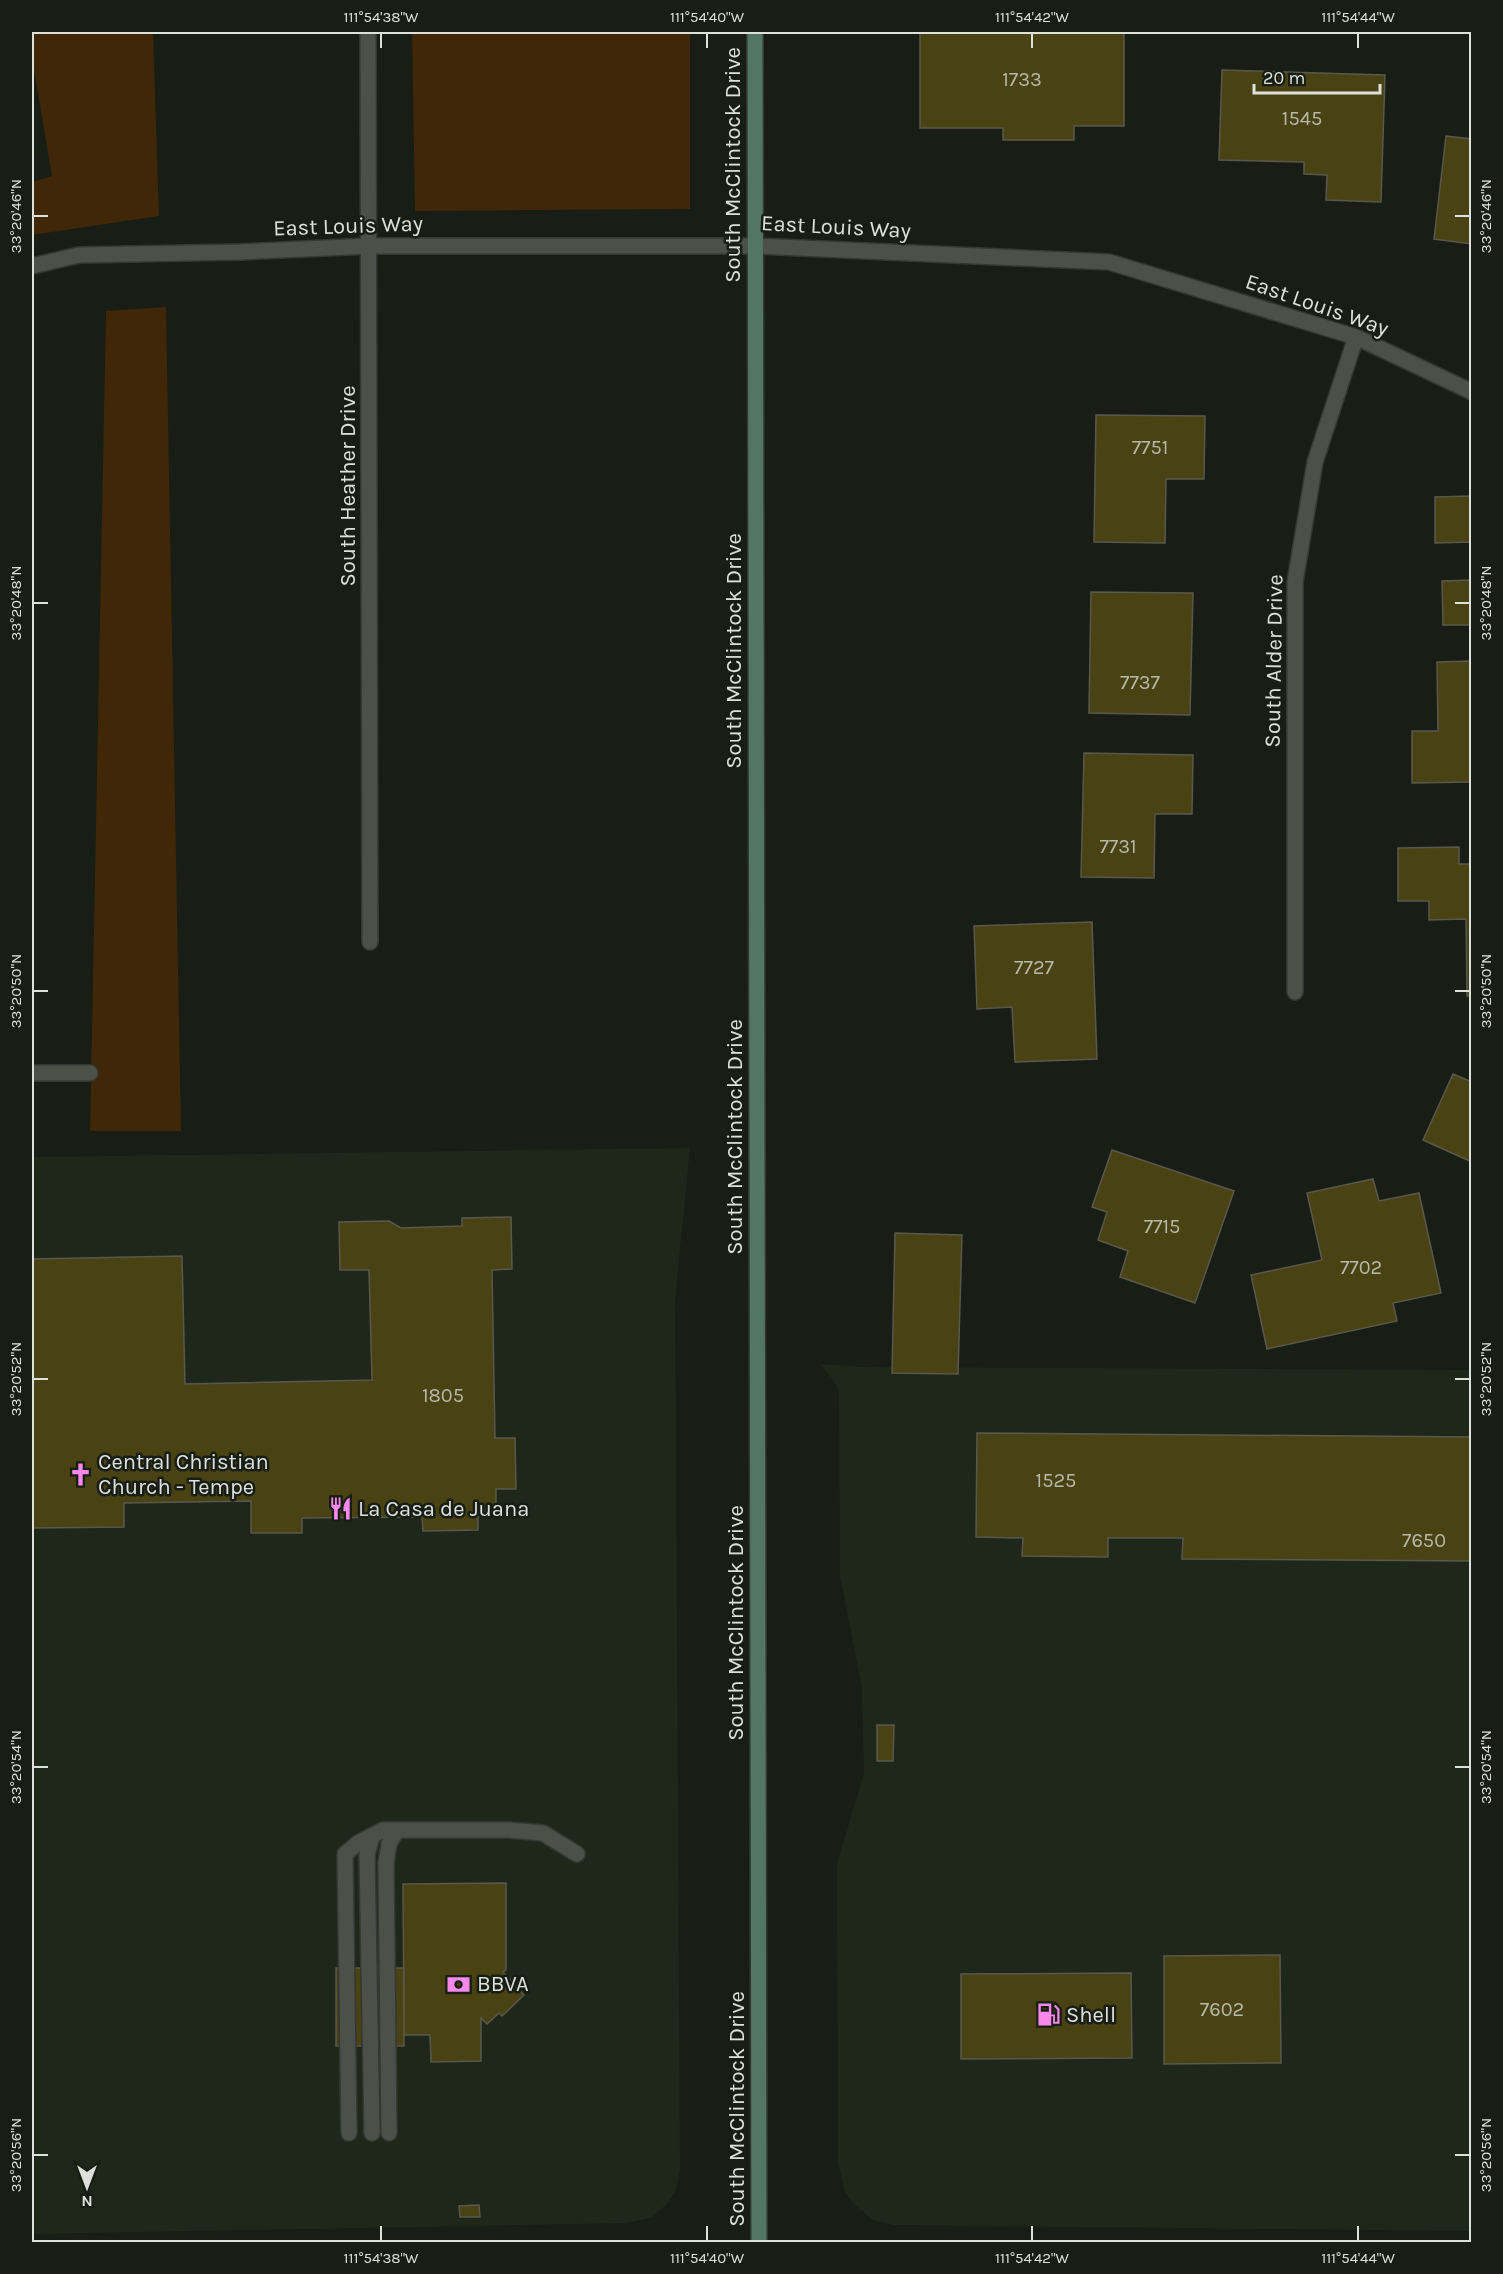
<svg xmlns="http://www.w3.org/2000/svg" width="1503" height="2274" font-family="Karla,sans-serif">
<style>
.built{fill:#1f271a}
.green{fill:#3f2707}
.building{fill:#494212;stroke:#5a584e;stroke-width:1.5}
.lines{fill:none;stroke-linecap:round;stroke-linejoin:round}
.service-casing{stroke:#343733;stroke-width:18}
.minor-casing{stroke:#343733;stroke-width:18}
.secondary-casing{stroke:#343733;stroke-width:18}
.service{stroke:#4b5148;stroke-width:15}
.minor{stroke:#4b5148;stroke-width:15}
.secondary{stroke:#527664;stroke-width:15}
.ticks{fill:none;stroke:#dde0db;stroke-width:2}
.labels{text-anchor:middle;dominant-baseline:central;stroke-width:5;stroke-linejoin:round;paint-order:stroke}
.number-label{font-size:20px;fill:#b8b8a9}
.street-label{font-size:22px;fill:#dde0db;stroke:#181d15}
.poi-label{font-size:22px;fill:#dde0db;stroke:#181d15;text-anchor:start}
.neatline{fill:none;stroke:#dde0db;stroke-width:2}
.ticks-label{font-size:15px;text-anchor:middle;fill:#dde0db}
</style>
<rect width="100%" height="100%" fill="#181d15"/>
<path class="built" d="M690 1148 675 1299 680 2171 676 2190 667 2204 651 2218 626 2223 32 2234V1157Z
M821 1364 860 1367 1471 1370V2231L893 2225 873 2220 855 2205 845 2192 838 2163 837 1864 864 1773 862 1689 840 1575 839 1389Z"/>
<path class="green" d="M32 32H153L159 216 32 235V182L52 176 32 58Z
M412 32H690V209L415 211Z
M166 307 181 1131H90L106 311Z"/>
<path class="building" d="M920 32H1124V126H1074V140H1003V128H920Z
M1222 70 1385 75 1381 202 1326 200 1327 175 1304 174V162L1219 160Z
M1446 136 1472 139V244L1434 239Z
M1096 415 1205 416 1204 479H1166L1165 543 1094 542Z
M1472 496V571L1471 542 1435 543V497Z
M1472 580V625H1443L1442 581Z
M1091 592 1193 593 1190 715 1089 713Z
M1472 661V782L1412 783V731H1438L1437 662Z
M1084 753 1193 755 1192 814H1155L1154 878 1081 877Z
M1459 847V864H1472V996H1467L1466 919 1429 920V901H1398V848Z
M1092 922 1097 1059 1015 1062 1012 1007 977 1009 974 926Z
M1453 1074 1472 1082V1162L1423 1140Z
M1112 1150 1234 1191 1195 1303 1120 1277 1128 1251 1098 1240 1107 1212 1092 1207Z
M1373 1179 1379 1201 1419 1193 1441 1293 1393 1303 1397 1321 1267 1349 1251 1275 1322 1260 1307 1193Z
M511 1217 512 1269 492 1270 495 1438H515L516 1489H496V1511H478V1530L423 1531 422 1517 302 1518V1533H251V1501L124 1503V1527L32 1528V1259L182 1256 185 1384 372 1380 369 1270H340L339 1222 389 1221 401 1228 462 1226V1218Z
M895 1233 962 1235 958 1374 892 1373Z
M977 1433 1472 1437V1561L1182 1559 1183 1538H1108V1557L1022 1556 1023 1538 976 1537Z
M877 1725H894L893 1761H877Z
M506 1883V1970L503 1972 524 1995 502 2016 499 2013 487 2024 481 2018V2061L431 2062 430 2035H404L403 1884Z
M1280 1955 1281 2063 1164 2064V1956Z
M336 1968H404V2046H336Z
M1131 1973 1132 2058 961 2059V1974Z
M479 2205 480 2217H460L459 2206Z"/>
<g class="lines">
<defs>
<path id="service" d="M32 1073H90
M372 1836 367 1855 372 2133
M349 2133 345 1854 358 1843 383 1830H509L543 1833 577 1854
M389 2133 386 1863 389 1844 397 1830"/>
<path id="minor" d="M368 32 370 942
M32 266 79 255 240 252 370 246H756L1109 262 1356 337 1472 392
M1295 992V582L1315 462 1356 337"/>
<path id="secondary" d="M755 32 759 2242"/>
</defs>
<use href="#service" class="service-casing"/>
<use href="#minor" class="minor-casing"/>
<use href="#secondary" class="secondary-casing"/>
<use href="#service" class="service"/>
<use href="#minor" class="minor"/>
<use href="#secondary" class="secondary"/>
</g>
<path class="ticks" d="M381 33V48M707 33V48M1032 33V48M1358 33V48M33 216H48M1455 216H1470M33 603H48M1455 603H1470M33 991H48M1455 991H1470M33 1379H48M1455 1379H1470M33 1767H48M1455 1767H1470M33 2155H48M1455 2155H1470M381 2226V2241M707 2226V2241M1032 2226V2241M1358 2226V2241"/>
<defs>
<symbol id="church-bare" viewBox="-9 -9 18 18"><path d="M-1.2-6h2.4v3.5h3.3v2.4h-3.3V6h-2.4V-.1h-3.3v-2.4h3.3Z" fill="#f888ea" stroke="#181d15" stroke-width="2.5" paint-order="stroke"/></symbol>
<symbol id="restaurant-bare" viewBox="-9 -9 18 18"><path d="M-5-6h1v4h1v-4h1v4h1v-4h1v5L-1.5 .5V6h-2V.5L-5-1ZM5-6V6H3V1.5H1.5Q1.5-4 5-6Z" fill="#f888ea" stroke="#181d15" stroke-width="2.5" paint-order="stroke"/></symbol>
<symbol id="bank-bare" viewBox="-9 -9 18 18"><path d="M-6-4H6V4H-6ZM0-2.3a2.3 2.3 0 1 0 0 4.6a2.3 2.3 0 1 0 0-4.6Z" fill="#f888ea" stroke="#181d15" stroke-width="2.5" paint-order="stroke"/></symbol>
<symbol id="fuel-bare" viewBox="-9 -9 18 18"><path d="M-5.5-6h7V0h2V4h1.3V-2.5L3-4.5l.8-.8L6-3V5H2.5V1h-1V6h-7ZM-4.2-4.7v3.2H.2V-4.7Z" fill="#f888ea" stroke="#181d15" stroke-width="2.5" paint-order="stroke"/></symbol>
</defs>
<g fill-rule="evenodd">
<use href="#church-bare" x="64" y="1458" width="33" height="33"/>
<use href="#restaurant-bare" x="324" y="1492" width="33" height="33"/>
<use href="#bank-bare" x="442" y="1968" width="33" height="33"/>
<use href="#fuel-bare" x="1032" y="1998" width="33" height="33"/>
</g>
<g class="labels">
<g class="number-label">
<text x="1022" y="79">1733</text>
<text x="1302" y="118">1545</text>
<text x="1150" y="447">7751</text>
<text x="1140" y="682">7737</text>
<text x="1118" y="846">7731</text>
<text x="1034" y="967">7727</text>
<text x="1162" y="1226">7715</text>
<text x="1361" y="1267">7702</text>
<text x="443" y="1395">1805</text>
<text x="1056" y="1480">1525</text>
<text x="1424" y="1540">7650</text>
<text x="1222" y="2009">7602</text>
</g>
<g class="street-label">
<text transform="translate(733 165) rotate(-90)">South McClintock Drive</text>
<text transform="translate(348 226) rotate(-2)">East Louis Way</text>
<text transform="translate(836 227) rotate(3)">East Louis Way</text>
<text transform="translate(1317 305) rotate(19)">East Louis Way</text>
<text transform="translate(348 486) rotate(-90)">South Heather Drive</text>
<text transform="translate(734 651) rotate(-90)">South McClintock Drive</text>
<text transform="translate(1274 661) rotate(-89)">South Alder Drive</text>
<text transform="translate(735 1137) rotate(-90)">South McClintock Drive</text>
<text transform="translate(736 1623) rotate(-90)">South McClintock Drive</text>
<text transform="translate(737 2109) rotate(-90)">South McClintock Drive</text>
</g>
<g class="poi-label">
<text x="98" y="1462">Central Christian<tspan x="98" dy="25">Church - Tempe</tspan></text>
<text x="358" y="1509">La Casa de Juana</text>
<text x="477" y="1984">BBVA</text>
<text x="1066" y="2015">Shell</text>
</g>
</g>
<rect width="1503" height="2274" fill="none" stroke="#181d15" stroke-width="66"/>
<g transform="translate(87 2187) rotate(180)" stroke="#181d15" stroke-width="4.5" paint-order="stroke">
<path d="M0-4.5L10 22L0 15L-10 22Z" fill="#dde0db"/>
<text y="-9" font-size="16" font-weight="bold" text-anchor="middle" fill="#dde0db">N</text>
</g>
<path d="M1254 84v9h126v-9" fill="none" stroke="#dde0db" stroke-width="3"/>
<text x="1263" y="84" font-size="18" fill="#dde0db" stroke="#181d15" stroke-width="4.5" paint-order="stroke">20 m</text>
<rect x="33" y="33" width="1437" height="2208" class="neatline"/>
<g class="ticks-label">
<text x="381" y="22">111°54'38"W</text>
<text x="707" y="22">111°54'40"W</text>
<text x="1032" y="22">111°54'42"W</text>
<text x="1358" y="22">111°54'44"W</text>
<text transform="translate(1486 216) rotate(-90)" y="5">33°20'46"N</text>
<text transform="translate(16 216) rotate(-90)" y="5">33°20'46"N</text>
<text transform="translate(1486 603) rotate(-90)" y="5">33°20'48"N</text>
<text transform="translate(16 603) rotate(-90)" y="5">33°20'48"N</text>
<text transform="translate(16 991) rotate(-90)" y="5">33°20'50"N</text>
<text transform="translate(1486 991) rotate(-90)" y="5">33°20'50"N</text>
<text transform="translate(16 1379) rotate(-90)" y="5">33°20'52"N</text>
<text transform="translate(1486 1379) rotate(-90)" y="5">33°20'52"N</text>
<text transform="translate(1486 1767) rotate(-90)" y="5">33°20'54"N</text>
<text transform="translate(16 1767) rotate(-90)" y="5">33°20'54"N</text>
<text transform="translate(16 2155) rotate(-90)" y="5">33°20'56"N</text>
<text transform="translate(1486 2155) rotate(-90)" y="5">33°20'56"N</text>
<text x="381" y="2263">111°54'38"W</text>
<text x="707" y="2263">111°54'40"W</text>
<text x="1032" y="2263">111°54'42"W</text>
<text x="1358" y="2263">111°54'44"W</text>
</g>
</svg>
